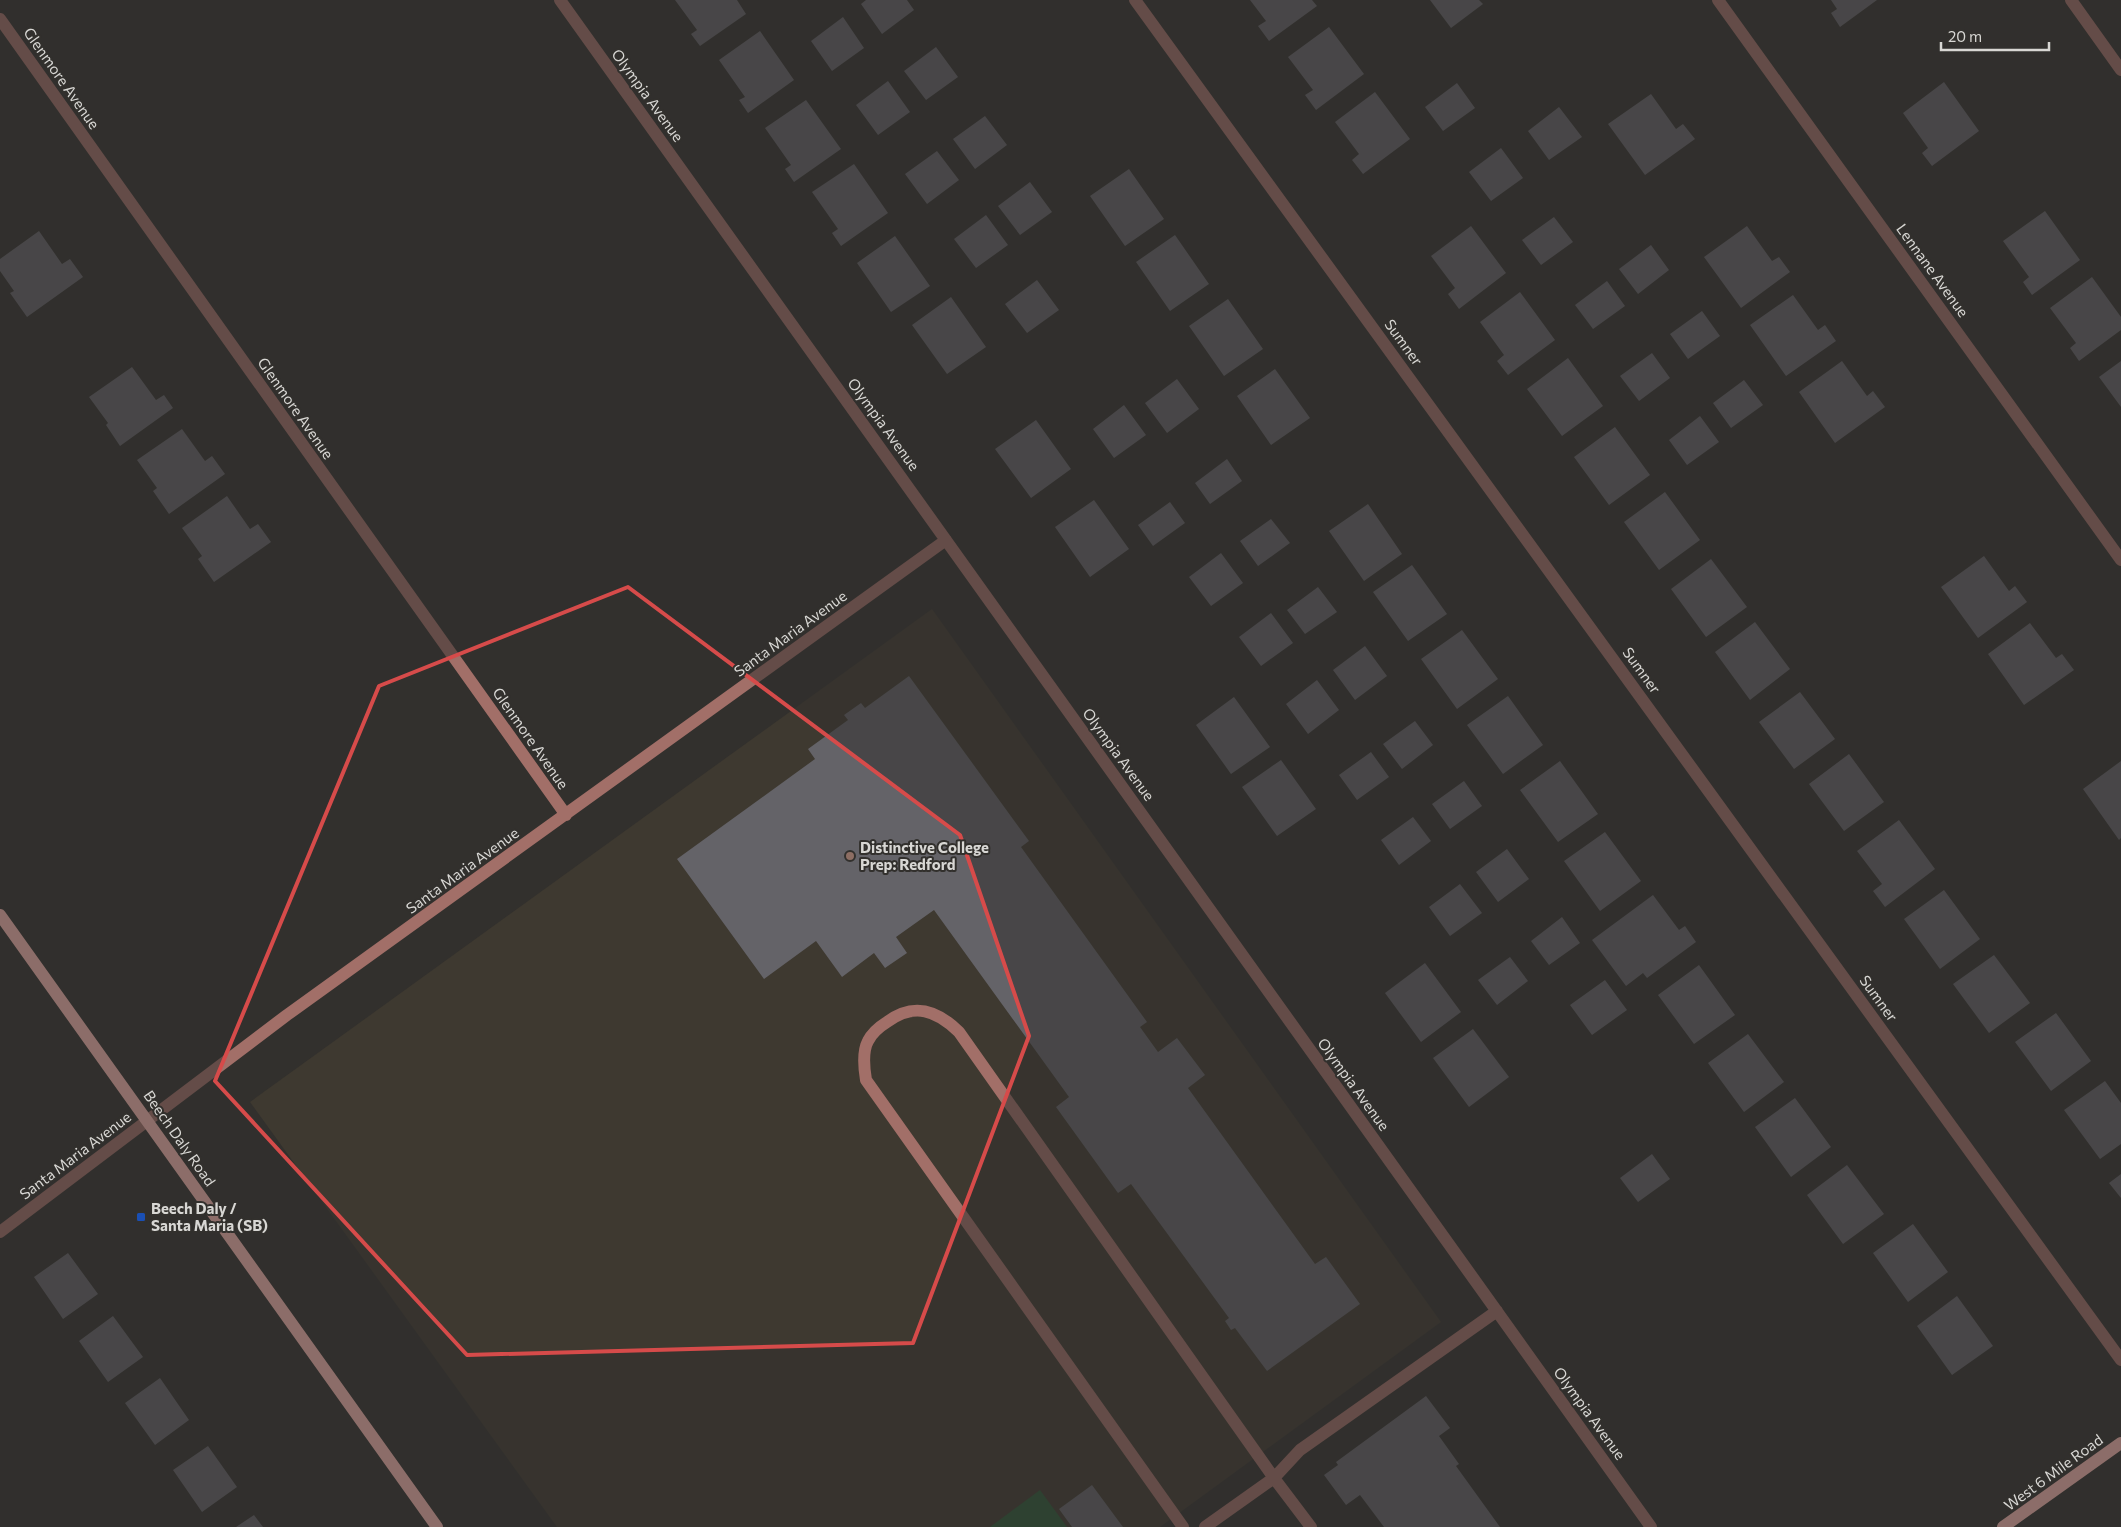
<svg xmlns="http://www.w3.org/2000/svg" width="2121" height="1527" font-family="Commissioner,sans-serif">
<style>
.built{fill:#3e3930}
.green{fill:#2b5835}
.building{fill:#646368}
.lines{fill:none;stroke-linecap:round;stroke-linejoin:round}
.minor{stroke:#a26f68;stroke-width:12}
.major{stroke:#fab9b1;stroke-width:12}
.marked{fill:none;stroke:#d64b4a;stroke-width:4;stroke-linejoin:round}
.education-dot{fill:#8d6e63;stroke:#32302d;stroke-width:2}
.transit-dot{fill:#1a4fb4;stroke:#32302d;stroke-width:2}
.labels{text-anchor:middle;dominant-baseline:central;stroke-width:4;stroke-linejoin:round;paint-order:stroke}
.street-label{font-size:15px;fill:#d8d7d4;stroke:#32302d}
.poi-label{font-size:15px;font-weight:bold;fill:#d8d7d4;stroke:#32302d;text-anchor:start}
</style>
<rect width="100%" height="100%" fill="#32302d"/>
<path class="built" d="M932 609 1441 1322 1160 1527H557L250 1102Z"/>
<path class="green" d="M1040 1490 1067 1527H990Z"/>
<path class="building" d="M675 0H737L746 14 700 46 691 34 697 30Z
M866 0H907L914 10 882 34 861 4Z
M1250 0H1312L1317 6 1269 41 1258 26 1266 21Z
M1430 0H1479L1483 4 1451 28Z
M1831 0H1877L1840 27 1831 13 1837 9Z
M843 17 864 48 832 71 811 41Z
M1329 27 1364 74 1316 110 1305 95 1313 90 1288 57Z
M760 31 794 80 748 113 739 100 745 97 719 60Z
M936 47 958 77 926 100 904 71Z
M888 81 910 112 878 135 856 105Z
M1944 82 1979 131 1932 166 1922 153 1928 148 1903 113Z
M1457 83 1475 108 1443 131 1425 107Z
M1375 92 1410 139 1363 174 1352 160 1359 154 1335 122Z
M1651 94 1676 129 1683 124 1695 139 1645 175 1608 124Z
M806 100 841 149 794 182 785 169 791 165 765 128Z
M1559 107 1582 137 1549 160 1528 131Z
M985 116 1007 145 975 169 953 139Z
M1501 148 1523 178 1491 201 1469 172Z
M937 151 959 180 927 204 905 174Z
M854 164 888 213 841 246 832 233 838 229 812 192Z
M1129 169 1164 219 1125 246 1090 196Z
M1030 182 1052 212 1020 235 998 206Z
M2045 211 2080 260 2032 295 2023 282 2029 277 2003 241Z
M986 215 1008 245 976 268 954 239Z
M1554 217 1573 242 1541 265 1522 240Z
M1471 226 1506 273 1459 309 1448 294 1455 288 1431 256Z
M1747 226 1772 261 1779 257 1790 272 1741 308 1704 257Z
M39 231 62 264 70 259 83 277 27 317 10 293 14 291 0 271V259Z
M1175 235 1209 284 1170 311 1136 262Z
M895 236 930 286 891 312 857 263Z
M1651 245 1669 270 1638 294 1619 269Z
M2092 277 2121 317V330L2079 361 2070 348 2076 343 2050 308Z
M1037 280 1059 310 1027 333 1005 304Z
M1607 281 1625 306 1593 329 1575 305Z
M1520 292 1555 340 1508 375 1497 361 1504 355 1480 322Z
M1793 295 1818 330 1825 325 1836 341 1786 376 1750 325Z
M951 297 986 347 947 374 912 325Z
M1228 299 1263 349 1224 376 1189 326Z
M1702 311 1720 336 1688 359 1670 334Z
M1652 353 1670 378 1639 401 1620 376Z
M1568 358 1603 406 1562 436 1527 389Z
M1842 361 1867 396 1873 391 1885 407 1835 443 1799 392Z
M2121 361V407L2099 377Z
M132 367 156 400 164 395 173 408 120 446 106 425 108 423 89 397Z
M1275 369 1310 418 1271 445 1237 396Z
M1177 379 1199 409 1167 433 1145 403Z
M1744 380 1763 405 1731 428 1713 403Z
M1124 405 1146 435 1114 458 1093 429Z
M1700 416 1719 442 1687 465 1669 440Z
M1036 420 1071 469 1031 498 995 449Z
M1615 427 1650 475 1609 505 1574 457Z
M182 429 205 461 212 456 225 474 169 514 153 491 157 488 137 460Z
M1227 459 1242 481 1210 504 1195 483Z
M1665 492 1700 540 1659 570 1624 522Z
M227 496 250 529 258 524 271 542 214 582 198 559 202 556 182 528Z
M1094 500 1129 549 1090 577 1055 527Z
M1170 502 1185 523 1153 546 1138 525Z
M1368 504 1402 554 1364 581 1329 531Z
M1271 519 1290 543 1258 566 1240 541Z
M1221 553 1243 583 1211 606 1189 577Z
M1984 556 2009 591 2015 586 2027 602 1978 638 1941 587Z
M1711 559 1747 607 1706 637 1671 589Z
M1412 565 1447 614 1408 641 1373 592Z
M1318 587 1337 612 1305 634 1287 610Z
M1271 613 1293 643 1261 666 1239 637Z
M1755 622 1790 669 1750 700 1715 652Z
M2030 623 2056 658 2062 654 2074 670 2024 705 1988 654Z
M1462 630 1498 679 1457 709 1421 659Z
M1365 646 1387 676 1355 700 1333 670Z
M909 676 1029 841 1021 847 1147 1022 1140 1027 1158 1052 1177 1038 1205 1075 1188 1088 1315 1264 1326 1257 1360 1304 1267 1371 1235 1328 1231 1330 1225 1321 1229 1318 1131 1184 1118 1193 1056 1107 1069 1097 934 910 896 937 907 953 885 968 874 953 842 977 816 941 764 979 677 859 815 759 808 749 848 720 844 715 861 703 865 708Z
M1317 680 1339 710 1308 734 1286 704Z
M1800 692 1835 739 1794 769 1759 722Z
M1508 696 1543 745 1503 774 1467 725Z
M1234 697 1270 747 1231 774 1196 725Z
M1415 721 1433 745 1402 769 1383 744Z
M1371 752 1389 777 1357 800 1339 775Z
M1849 754 1884 802 1844 831 1809 784Z
M1281 760 1316 809 1277 836 1242 787Z
M1560 761 1598 814 1558 842 1520 790Z
M2121 761V838L2119 840 2083 789Z
M1464 781 1482 806 1450 829 1432 804Z
M1413 817 1431 841 1399 865 1381 840Z
M1899 820 1935 869 1885 907 1873 891 1882 884 1857 851Z
M1605 832 1641 881 1600 911 1564 861Z
M1507 849 1529 879 1498 902 1476 872Z
M1460 884 1482 913 1450 936 1429 907Z
M1944 890 1980 939 1940 969 1904 919Z
M1653 895 1679 930 1685 926 1696 942 1647 978 1643 973 1626 986 1592 940Z
M1562 917 1580 943 1549 965 1531 941Z
M1994 955 2030 1003 1989 1033 1953 984Z
M1510 957 1528 981 1497 1005 1478 980Z
M1425 963 1461 1012 1421 1042 1385 993Z
M1699 965 1735 1015 1694 1044 1658 995Z
M1605 980 1627 1010 1592 1035 1570 1005Z
M2056 1013 2091 1061 2051 1091 2015 1042Z
M1473 1029 1509 1077 1469 1107 1433 1058Z
M1748 1034 1784 1082 1744 1112 1708 1063Z
M2105 1081 2121 1103V1144L2100 1159 2064 1110Z
M1795 1098 1831 1147 1791 1177 1755 1127Z
M1652 1154 1670 1179 1638 1202 1620 1178Z
M1847 1165 1884 1214 1843 1244 1807 1195Z
M2121 1174V1198L2109 1183Z
M1913 1224 1948 1272 1908 1302 1873 1253Z
M68 1253 98 1294 63 1319 34 1277Z
M1957 1296 1993 1346 1952 1375 1917 1326Z
M113 1316 143 1357 108 1382 79 1341Z
M160 1378 189 1420 155 1445 125 1403Z
M1426 1396 1450 1428 1439 1436 1459 1464 1456 1466 1500 1527H1384L1360 1495 1346 1505 1324 1475 1338 1465 1336 1462Z
M208 1446 237 1487 202 1512 173 1470Z
M1092 1485 1123 1527H1072L1059 1509Z
M254 1515 263 1527H236Z"/>
<g class="lines">
<path class="minor" d="M560 0 1651 1527
M1135 0 2121 1360
M1718 0 2121 560
M2071 0 2121 70
M0 19 566 815
M0 1232 287 1015 946 540
M1183 1527 866 1080C864 1068 862 1052 868 1041 872 1033 879 1027 887 1022 914 1002 937 1010 959 1032L1274 1478 1311 1527
M1205 1527 1274 1478 1300 1450 1497 1311"/>
<path class="major" d="M0 915 437 1527
M2003 1527 2121 1443"/>
</g>
<path d="M0 0H2121V1527H0ZM628 587 960 835 1029 1036 913 1343 467 1355 215 1081 379 686Z" fill="#32302d" fill-opacity=".55" fill-rule="evenodd"/>
<path class="marked" d="M628 587 960 835 1029 1036 913 1343 467 1355 215 1081 379 686Z"/>
<circle class="education-dot" cx="850" cy="856" r="5"/>
<rect class="transit-dot" x="136" y="1212" width="10" height="10" rx="2.5"/>
<g class="labels">
<g class="street-label">
<text transform="translate(62 78) rotate(55)">Glenmore Avenue</text>
<text transform="translate(648 95) rotate(54)">Olympia Avenue</text>
<text transform="translate(1933 270) rotate(54)">Lennane Avenue</text>
<text transform="translate(1404 342) rotate(54)">Sumner</text>
<text transform="translate(296 408) rotate(55)">Glenmore Avenue</text>
<text transform="translate(884 424) rotate(54)">Olympia Avenue</text>
<text transform="translate(790 633) rotate(-36)">Santa Maria Avenue</text>
<text transform="translate(1642 670) rotate(54)">Sumner</text>
<text transform="translate(531 738) rotate(55)">Glenmore Avenue</text>
<text transform="translate(1119 754) rotate(54)">Olympia Avenue</text>
<text transform="translate(462 870) rotate(-36)">Santa Maria Avenue</text>
<text transform="translate(1879 998) rotate(54)">Sumner</text>
<text transform="translate(1354 1084) rotate(54)">Olympia Avenue</text>
<text transform="translate(180 1138) rotate(55)">Beech Daly Road</text>
<text transform="translate(75 1155) rotate(-37)">Santa Maria Avenue</text>
<text transform="translate(1590 1413) rotate(54)">Olympia Avenue</text>
<text transform="translate(2053 1472) rotate(-36)">West 6 Mile Road</text>
</g>
<g class="poi-label">
<text x="860" y="847">Distinctive College<tspan x="860" dy="17">Prep: Redford</tspan></text>
<text x="151" y="1208">Beech Daly /<tspan x="151" dy="17">Santa Maria (SB)</tspan></text>
</g>
</g>
<path d="M1941 42v8h108v-8" fill="none" stroke="#d8d7d4" stroke-width="2.5"/>
<text x="1948" y="42" font-size="15" fill="#d8d7d4" stroke="#32302d" stroke-width="4" paint-order="stroke">20 m</text>
</svg>
